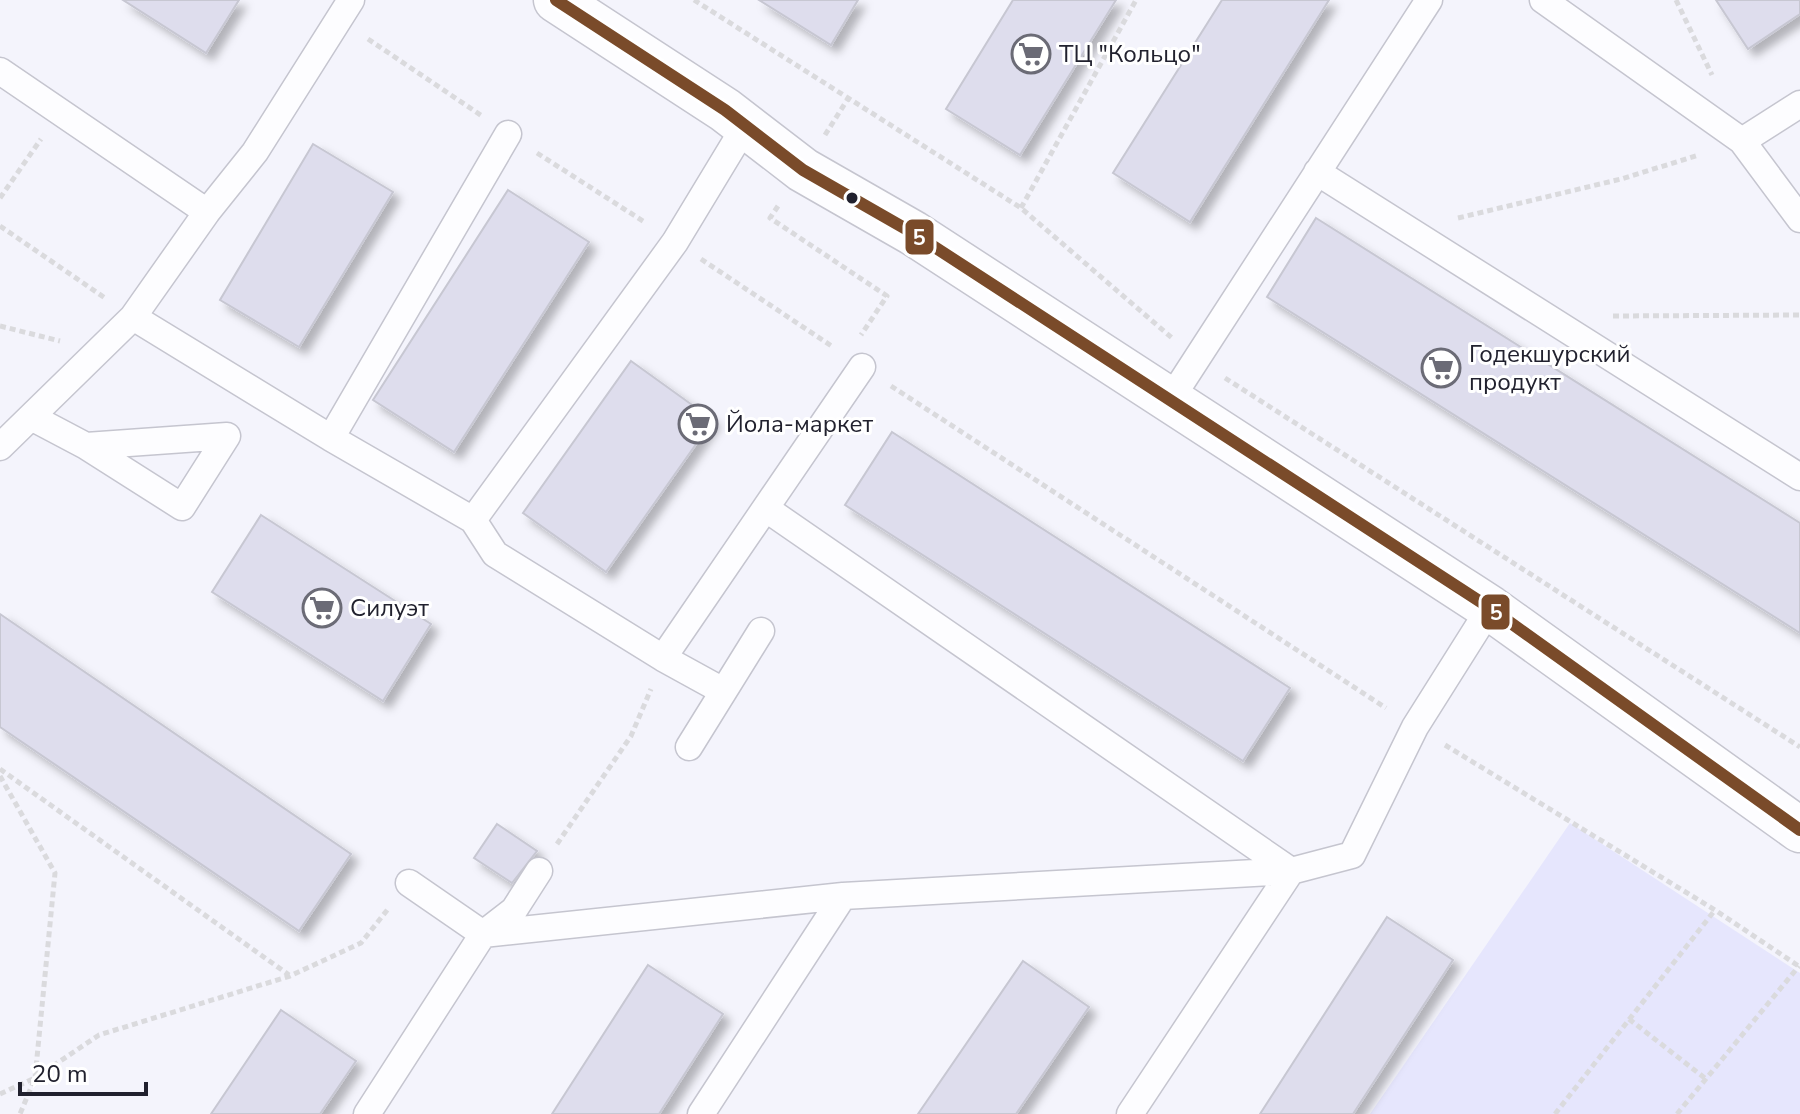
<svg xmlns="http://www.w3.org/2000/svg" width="1800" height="1114" font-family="'Nunito Sans',sans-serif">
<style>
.green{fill:#e6e6fd}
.building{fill:#dedded;stroke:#c7c7d2;stroke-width:2;filter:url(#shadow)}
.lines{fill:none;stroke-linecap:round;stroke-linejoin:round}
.lane-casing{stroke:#c5c5cf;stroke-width:29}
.secondary-casing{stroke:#c5c5cf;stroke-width:47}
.path{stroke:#dadadd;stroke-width:5;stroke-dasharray:6 4;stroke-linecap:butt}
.lane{stroke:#fdfdff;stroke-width:26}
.secondary{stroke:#fdfdff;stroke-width:44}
.bus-1-casing{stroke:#fff;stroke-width:18}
.bus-1{stroke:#7a4b2a;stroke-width:12}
.bus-dot{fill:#21212e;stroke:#fff;stroke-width:3}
.labels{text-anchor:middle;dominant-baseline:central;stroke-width:6;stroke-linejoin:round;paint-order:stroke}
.poi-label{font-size:24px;fill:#21212e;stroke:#fff;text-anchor:start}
.line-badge{stroke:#fff;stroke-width:3}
.badge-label{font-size:22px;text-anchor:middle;font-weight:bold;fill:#fff}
</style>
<defs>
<filter id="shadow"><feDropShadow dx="7" dy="7" stdDeviation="4" flood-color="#0004"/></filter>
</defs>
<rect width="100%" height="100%" fill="#f4f4fc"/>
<path class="green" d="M1570 823 1800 973V1114H1370Z"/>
<path class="building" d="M123 0H239L206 53Z
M759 0H858L831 45Z
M1013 0H1116L1020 155 946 109Z
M1222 0H1329L1190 222 1113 173Z
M1716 0H1800V14L1748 49Z
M313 144 393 192 299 347 220 300Z
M508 190 589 242 454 452 373 400Z
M1316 218 1800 523V633L1267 297Z
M631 361 713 420 606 572 523 513Z
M892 432 1290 688 1243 761 845 505Z
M261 515 431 624 383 701 212 592Z
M0 614 351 854 299 931 0 727Z
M497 824 537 851 512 883 474 858Z
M1387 917 1453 960 1353 1114H1260Z
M1023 961 1089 1007 1016 1114H918Z
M648 965 723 1014 659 1114H552Z
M281 1010 356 1061 320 1114H211Z"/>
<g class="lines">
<defs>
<path id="lane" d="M1543 0 1742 141 1800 219
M0 71 207 212
M508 134 331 438 473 520 495 554 663 658 723 691
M1742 141 1800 104
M1317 172 1800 477
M133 317 331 438
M1170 400 1429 0
M33 418 86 446 182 507 227 436 86 446
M0 447 133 317 207 212 255 152 351 0
M768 510 1291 871 1130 1114
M473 520 675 242 744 128
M663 658 862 367
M689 747 761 631
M409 883 483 934 843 896 1291 871 1352 855 1415 727 1490 608
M367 1114 483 934 514 910 539 871
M701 1114 843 896"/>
<path id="secondary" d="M556 0 725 110 803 170 913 233 1490 608 1800 830"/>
</defs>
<use href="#lane" class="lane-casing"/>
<use href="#secondary" class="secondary-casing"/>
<path class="path" d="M694 0 1021 208 1172 338
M1676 0 1712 75
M368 39 482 116
M825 135 849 97
M537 153 646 223
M0 198 41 139
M778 206 770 218 887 296 861 335
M1021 208 1136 0
M1458 218 1621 179 1699 155
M0 226 105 298
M701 259 833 347
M1613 316 1800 315
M0 326 60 341
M1225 378 1800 747
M891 386 1386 708
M1445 745 1715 910 1800 967
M0 769 289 975
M0 776 55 873 35 1078 20 1114
M557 844 631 736 651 689
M1629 1019 1706 1079
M0 1094 35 1078 99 1035 290 976 361 943 388 909
M1555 1114 1715 910
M1677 1114 1799 966"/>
<use href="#lane" class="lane"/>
<use href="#secondary" class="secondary"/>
<defs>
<path id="bus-1" d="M556 0 725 110 803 170 913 233 1490 608 1800 830"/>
</defs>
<use href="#bus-1" class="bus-1-casing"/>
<use href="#bus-1" class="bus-1"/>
</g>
<defs>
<symbol id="supermarket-ring" viewBox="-11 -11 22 22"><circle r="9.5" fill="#fff" stroke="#6b6b76" stroke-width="1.5"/><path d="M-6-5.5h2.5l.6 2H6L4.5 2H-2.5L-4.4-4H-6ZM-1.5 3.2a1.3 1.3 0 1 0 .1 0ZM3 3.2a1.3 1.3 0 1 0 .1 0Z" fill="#6b6b76"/></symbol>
</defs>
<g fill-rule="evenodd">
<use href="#supermarket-ring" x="1009" y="32" width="44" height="44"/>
<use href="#supermarket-ring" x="1419" y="346" width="44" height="44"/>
<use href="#supermarket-ring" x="676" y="402" width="44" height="44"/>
<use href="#supermarket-ring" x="300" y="586" width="44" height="44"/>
</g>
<circle class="bus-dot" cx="852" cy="198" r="7"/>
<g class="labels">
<g class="poi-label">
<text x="1059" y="54">ТЦ "Кольцо"</text>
<text x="1469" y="354">Годекшурский<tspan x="1469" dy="28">продукт</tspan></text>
<text x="726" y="424">Йола-маркет</text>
<text x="350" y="608">Силуэт</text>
</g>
</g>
<g class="line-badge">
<rect x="904" y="218" width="31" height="38" rx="8" fill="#7a4b2a"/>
<rect x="1480" y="593" width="31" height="38" rx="8" fill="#7a4b2a"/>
</g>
<g class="badge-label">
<text x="919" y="245">5</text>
<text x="1496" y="620">5</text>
</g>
<path d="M20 1082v12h126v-12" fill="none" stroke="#21212e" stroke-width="4"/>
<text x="32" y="1082" font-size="24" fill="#21212e" stroke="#ffffff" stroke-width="6" paint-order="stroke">20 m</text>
</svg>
